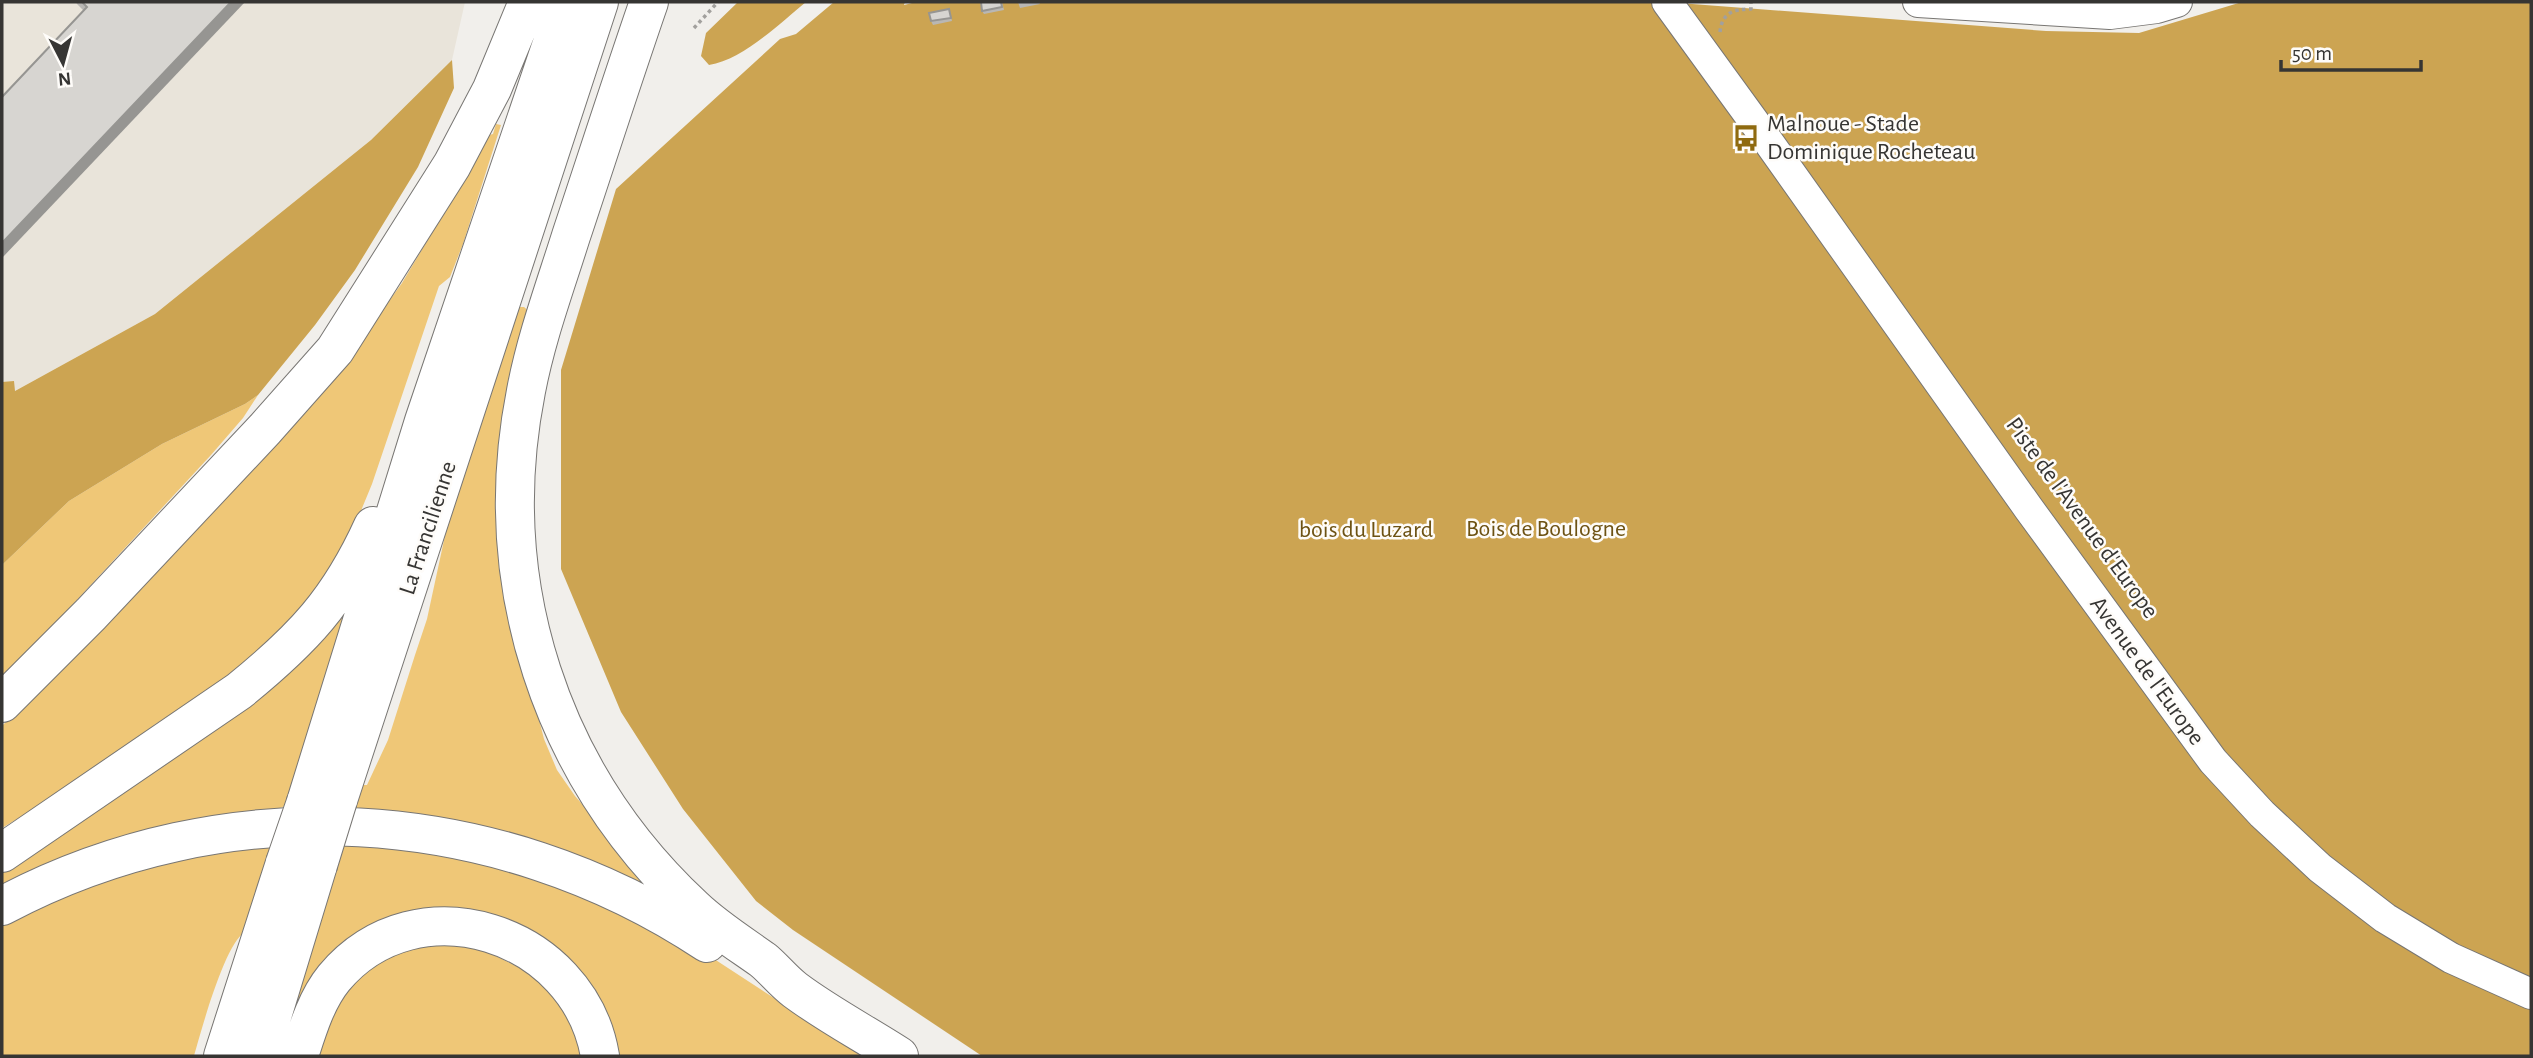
<svg xmlns="http://www.w3.org/2000/svg" width="2533" height="1058" font-family="'Alegreya Sans',sans-serif">
<style>
.built{fill:#e9e4da}
.green{fill:#efc777}
.forest{fill:#cca452}
.lines{fill:none;stroke-linecap:round;stroke-linejoin:round}
.secondary-casing{stroke:#787673;stroke-width:32}
.highway-casing{stroke:#787673;stroke-width:40}
.path{stroke:#a2a09d;stroke-width:3.5;stroke-dasharray:3.5 3.5;stroke-linecap:butt}
.secondary{stroke:#fff;stroke-width:30}
.highway{stroke:#fff;stroke-width:38}
.highway-bridge-casing{stroke:#787673;stroke-width:40;stroke-linecap:butt}
.highway-bridge{stroke:#fff;stroke-width:38}
.wall{fill:#b9b7b4}
.shaded-wall{fill:#969592}
.building{fill:#d7d5d1;stroke:#969592;stroke-width:2}
.labels{text-anchor:middle;dominant-baseline:central;stroke-width:5;stroke-linejoin:round;paint-order:stroke}
.poi-label{font-size:24px;fill:#363533;stroke:#fefcf9;text-anchor:start}
.street-label{font-size:24px;fill:#363533;stroke:#fefcf9}
.park-label{font-size:24px;fill:#6d5213;stroke:#fefcf9}
</style>
<rect width="100%" height="100%" fill="#f1efeb"/>
<path class="built" d="M2 2H465L452 60 371 140 155 314 2 398Z"/>
<path class="green" d="M496 124 501 125 463 244 450 277 439 286 372 484 358 518 324 581 247 667 154 725 149 735 76 784 2 828V726L273 446 348 358 402 283 455 194 485 136 493 134Z
M519 307H524L531 313 527 673 544 739 557 770 575 796 654 886 650 894 353 814 362 785H367L388 740 415 655 427 619 446 531Z
M258 395 243 418 211 455 2 681V565L69 501 162 444 245 404Z
M351 595 287 805 278 809 167 824 66 856 2 886V863Z
M274 840 245 932C225 943 201 1031 194 1056H2V915L97 872Z
M341 842 470 852 682 938 863 1056H612L580 983 397 921 288 1056H277Z
M460 938 552 984 589 1056H312L338 995 388 953Z"/>
<path class="forest" d="M738 2H806C780 23 743 60 709 65L701 56 706 33Z
M834 2H905L904 5 916 2H1666L2046 31 2139 33 2242 2H2531V1056H982L793 930 756 901 683 809 621 712 561 569V370L616 189 780 39 796 34Z
M452 60 454 88 418 167 355 270 315 325 258 395 245 404 162 444 69 501 2 565V382L14 381 15 391 155 314 371 140Z"/>
<g class="lines">
<defs>
<path id="secondary" d="M1667 2 1760 130 2029 509 2213 761 2262 814 2320 868 2385 918 2451 958 2531 994
M1918 2 2110 14 2157 8 2177 2"/>
<path id="highway" d="M649 2C622 80 597 158 571 236 555 287 536 338 526 391 488 583 550 774 694 908 715 928 739 943 763 960 774 969 783 981 795 990 827 1014 865 1034 899 1056
M2 703 91 614 265 429 335 350 452 165 492 89 528 2
M338 800 599 2
M306 802 424 421 566 2
M2 853 239 691C303 639 339 601 373 526
M2 906C226 787 496 803 707 943
M223 1056 285 863
M260 1056 318 865
M299 1056C307 1031 316 1000 334 978 417 879 579 932 600 1056"/>
</defs>
<use href="#secondary" class="secondary-casing"/>
<use href="#highway" class="highway-casing"/>
<path class="path" d="M694 28 718 2
M1720 32C1722 13 1733 9 1751 9V2"/>
<use href="#secondary" class="secondary"/>
<use href="#highway" class="highway"/>
<defs>
<path id="highway-bridge" d="M285 863 306 802
M318 865 338 800"/>
</defs>
<use href="#highway-bridge" class="highway-bridge-casing"/>
<use href="#highway-bridge" class="highway-bridge"/>
</g>
<path class="wall" d="M76 2H245L84 11 77 4Z
M1002 2 1004 10 984 14 982 11Z
M1018 2H1039L1040 4 1020 8Z
M949 9 952 21 933 25 931 21Z"/>
<path class="shaded-wall" d="M231 2H245L2 258V243Z"/>
<path class="building" d="M82 2H231L2 243V97L87 7Z
M981 2H1001L1002 7 982 11Z
M949 9 951 18 931 21 929 13Z"/>
<defs>
<symbol id="bus-bare" viewBox="-9 -9 18 18"><path d="M-5-6H5V4H4V6H2V4H-2V6H-4V4H-5ZM-3.5-4V0h7V-4ZM-3.5 1.2v1.5H-2V1.2ZM2 1.2v1.5H3.5V1.2Z" fill="#8f6a0f" stroke="#fefcf9" stroke-width="2.5" paint-order="stroke"/></symbol>
</defs>
<g fill-rule="evenodd">
<use href="#bus-bare" x="1727" y="119" width="38" height="38"/>
</g>
<g class="labels">
<g class="poi-label">
<text x="1767" y="124">Malnoue - Stade<tspan x="1767" dy="28">Dominique Rocheteau</tspan></text>
</g>
<g class="street-label">
<text transform="translate(2082 518) rotate(54)">Piste de l'Avenue d'Europe</text>
<text transform="translate(428 528) rotate(-72)">La Francilienne</text>
<text transform="translate(2147 671) rotate(54)">Avenue de l'Europe</text>
</g>
<g class="park-label">
<text x="1546" y="529">Bois de Boulogne</text>
<text x="1366" y="530">bois du Luzard</text>
</g>
</g>
<rect width="2533" height="1058" fill="none" stroke="#363533" stroke-width="7"/>
<g transform="translate(63 63) rotate(174)" stroke="#fefcf9" stroke-width="5" paint-order="stroke">
<path d="M0-5L12 26L0 18L-12 26Z" fill="#363533"/>
<text y="-10" font-size="19" font-weight="bold" text-anchor="middle" fill="#363533">N</text>
</g>
<path d="M2281 60v10h140v-10" fill="none" stroke="#363533" stroke-width="3.5"/>
<text x="2292" y="60" font-size="21" fill="#363533" stroke="#fefcf9" stroke-width="5" paint-order="stroke">50 m</text>
</svg>
